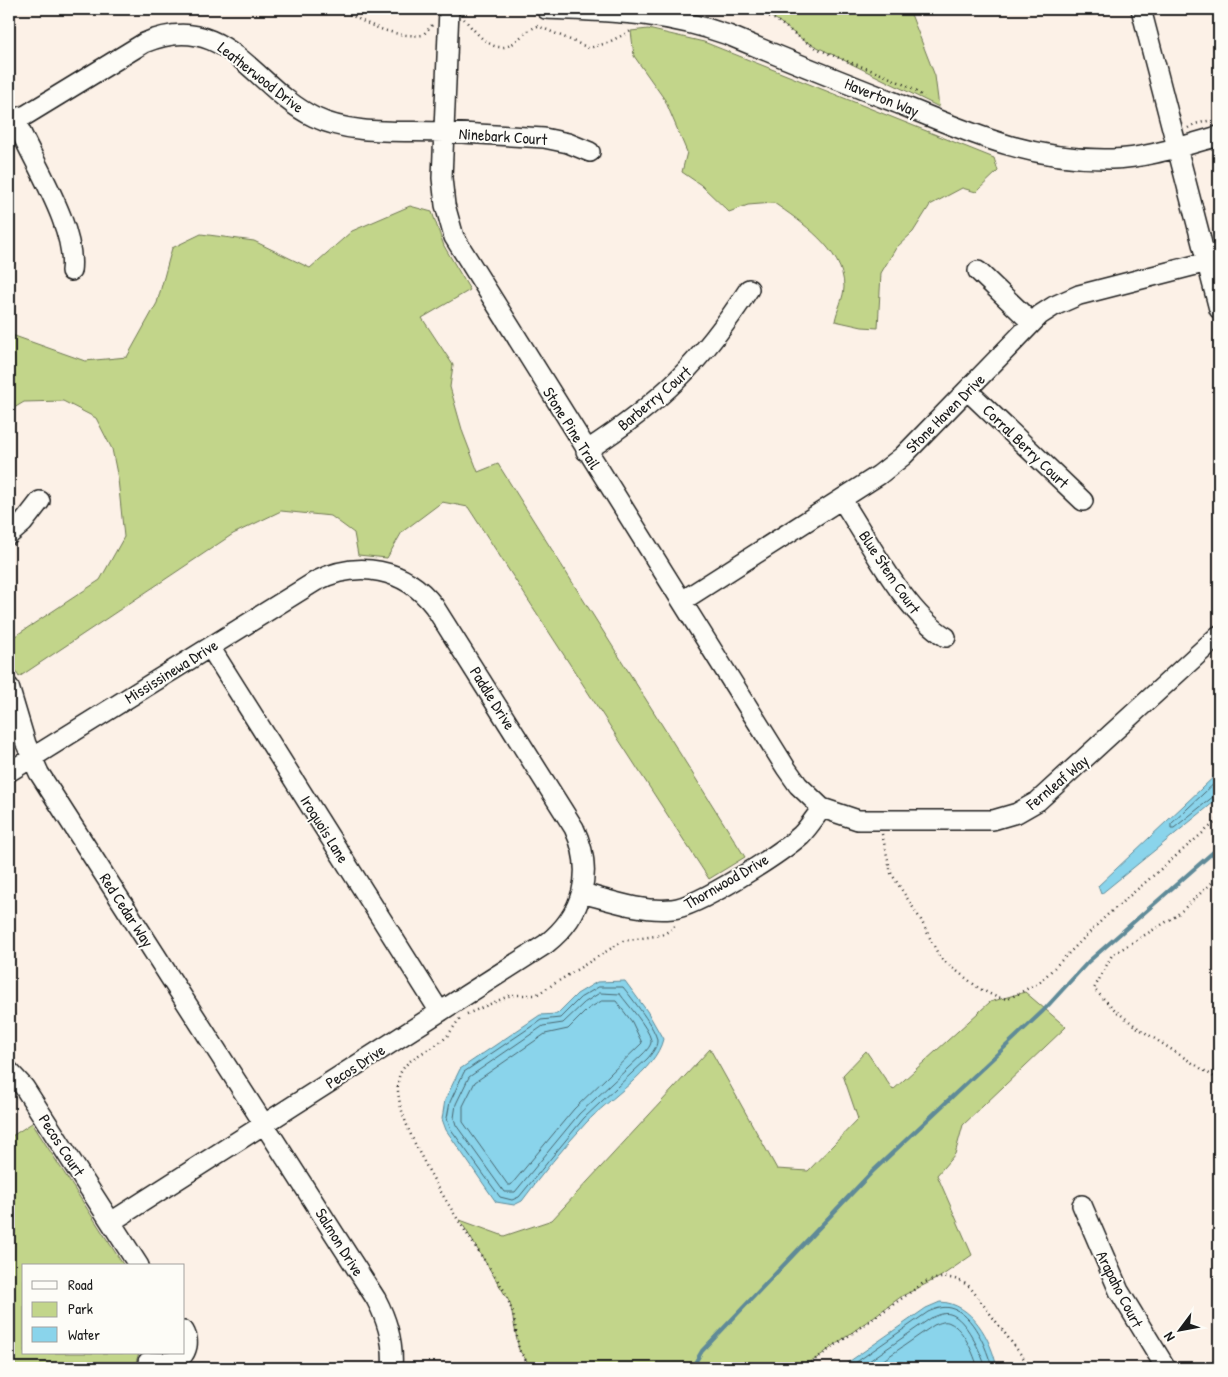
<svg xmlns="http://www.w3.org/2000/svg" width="1228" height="1377" font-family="'Patrick Hand',sans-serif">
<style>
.green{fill:#c2d58a;stroke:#6f7853}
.water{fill:#8ad4eb;stroke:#5e8a98}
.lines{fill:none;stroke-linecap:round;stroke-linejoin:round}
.shore{stroke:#48666f;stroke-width:1}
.stream{stroke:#5e8a98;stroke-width:4}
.minor-casing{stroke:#1c1c1c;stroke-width:22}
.path{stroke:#1c1c1c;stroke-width:2.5;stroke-dasharray:1 4;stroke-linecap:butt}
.minor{stroke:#fdfcf7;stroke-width:19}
.labels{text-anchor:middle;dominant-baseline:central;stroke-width:4;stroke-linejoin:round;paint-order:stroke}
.street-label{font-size:16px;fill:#1c1c1c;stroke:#fdfcf7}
</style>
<rect width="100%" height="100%" fill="#fcf1e7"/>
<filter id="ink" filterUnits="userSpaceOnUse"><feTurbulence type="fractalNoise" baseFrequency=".02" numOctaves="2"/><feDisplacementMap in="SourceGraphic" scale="10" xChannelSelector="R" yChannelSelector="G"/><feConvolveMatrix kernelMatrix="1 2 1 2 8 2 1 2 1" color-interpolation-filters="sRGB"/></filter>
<g filter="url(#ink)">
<path class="green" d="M756 9H909L935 76 939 107 803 40 777 20Z
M648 29 704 42 994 158 998 171 976 192 962 188 930 205 913 232 896 248 881 273 878 328 862 327 835 321C837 310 844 297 844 287 844 250 800 221 774 203L748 205 729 212 701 185 682 172 687 152 665 100 634 56 631 31Z
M410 206 432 212 444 246 470 290 422 318 453 365 450 387 463 433 478 472 498 464 745 857 709 879 468 507 442 502 402 532 387 558 358 555 354 533 331 516 281 511 233 534 19 677 9 660V640L100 580 124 537 118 479 112 449 96 418 63 401 24 402 9 411V334L85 361 127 357 157 303 172 248 201 234 254 241 310 268 352 231Z
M1025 992 1066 1027 963 1125 955 1154 937 1175 972 1255 940 1277 902 1296 803 1368H532L519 1350 510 1303 460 1220 504 1236 552 1220 710 1049 777 1169 808 1171 858 1119 843 1075 866 1051 893 1090 990 1002Z
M32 1123 124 1266H24V1353H139L136 1362 130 1368H9V1138Z"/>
<path class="water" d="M1219 772V798L1101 894 1098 886Z
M625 981 647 1011 663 1039C656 1070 608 1099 586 1123 563 1148 542 1174 522 1201L514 1205 496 1202 446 1130 442 1119 445 1100 460 1069 540 1015 557 1014 577 994 597 982Z
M940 1302C972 1303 991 1339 997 1368H840L926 1308Z"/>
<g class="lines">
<path class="shore" d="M1219 779 1171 824V828H1174L1214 796 1219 795
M599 987H623C631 997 657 1030 657 1041 657 1047 652 1053 648 1058L584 1118 519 1197 512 1200 500 1197 450 1128 447 1118 450 1102 464 1072 541 1020 560 1018 580 998Z
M600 993 620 994C628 1005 648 1027 651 1040 652 1045 646 1051 643 1054L579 1114 515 1192H504L456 1125 454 1118 456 1104 469 1077 543 1026 563 1023 584 1003Z
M602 1001H616L632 1022 642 1043 574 1109 511 1185H508L463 1122V1106L475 1082 545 1034 568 1029 588 1009Z
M848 1368 928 1312C935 1309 943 1306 951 1308 973 1313 987 1349 992 1368
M859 1368 931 1318C937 1316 943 1312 950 1314 966 1318 981 1353 986 1368
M872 1368 934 1325C940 1323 945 1320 950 1323 964 1329 974 1355 978 1368"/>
<path class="stream" d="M692 1368 702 1351 872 1172 1043 1011 1088 962 1219 847"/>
<defs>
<path id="minor" d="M449 9 442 178 445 205 454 237 786 768 798 785 822 808 858 820H993L1017 813 1038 801 1219 635
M546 9C614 12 663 12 728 35 783 58 838 80 894 102 968 132 1029 161 1112 159 1148 158 1185 145 1219 136
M1141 9 1219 309
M15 119C32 161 77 227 71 271
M9 121 26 115 144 43C225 8 253 87 314 117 353 136 403 130 445 132 478 134 511 136 544 138L568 143 590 152
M978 271 1032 323
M968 391 1083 501
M586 451C660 403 701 363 749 289
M842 500C869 541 905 613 946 637
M9 535 23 523 40 501
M682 601 879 475 903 456 1040 315 1054 306 1079 295 1219 259
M210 647 440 1012
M9 687 26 744 39 773 376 1299C387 1320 394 1344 392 1368
M9 772 316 581C358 560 405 568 434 606L574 828C595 872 583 915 546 944L111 1222
M582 893C612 901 642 912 672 909 698 907 781 853 801 835 809 827 815 817 822 808
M9 1071 24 1087 139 1266
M1082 1205 1119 1291 1166 1368
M148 1362C163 1363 183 1365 187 1346 188 1340 187 1336 184 1331"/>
</defs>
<use href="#minor" class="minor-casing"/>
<path class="path" d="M341 9C365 24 394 38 423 35L433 24
M751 9C776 15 791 34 813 46 848 65 892 73 924 97
M464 19C477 33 494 58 515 42 522 36 529 29 538 26L589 48 607 43 633 30
M1188 128 1195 124 1208 121
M882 834 891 873 921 920 940 958 980 989 996 997 1008 999 1040 982 1105 917 1219 819
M1219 876 1176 916 1112 955 1094 989 1116 1011 1138 1028 1219 1080
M467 1014 511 995H536L623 941 662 935 674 928 676 924
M460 1019C454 1025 451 1033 444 1039 430 1051 407 1057 400 1074 382 1118 480 1251 505 1292L513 1313 519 1350 531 1368
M803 1368 925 1282C942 1276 954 1275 970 1287L1031 1368"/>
<use href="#minor" class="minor"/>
</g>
</g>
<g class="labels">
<g class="street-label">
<text transform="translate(261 77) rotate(38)">Leatherwood Drive</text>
<text transform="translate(882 97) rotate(22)">Haverton Way</text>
<text transform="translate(503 136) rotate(4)">Ninebark Court</text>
<text transform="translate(654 398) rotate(-40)">Barberry Court</text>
<text transform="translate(945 413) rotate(-45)">Stone Haven Drive</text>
<text transform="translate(572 428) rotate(58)">Stone Pine Trail</text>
<text transform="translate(1026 446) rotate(44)">Corral Berry Court</text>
<text transform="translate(890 572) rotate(56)">Blue Stem Court</text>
<text transform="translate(171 671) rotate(-32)">Mississinewa Drive</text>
<text transform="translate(493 698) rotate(58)">Paddle Drive</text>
<text transform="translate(1057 782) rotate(-40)">Fernleaf Way</text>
<text transform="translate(325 829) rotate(58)">Iroquois Lane</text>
<text transform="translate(726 881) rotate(-30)">Thornwood Drive</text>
<text transform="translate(127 910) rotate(57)">Red Cedar Way</text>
<text transform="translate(355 1066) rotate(-33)">Pecos Drive</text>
<text transform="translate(62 1145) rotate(57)">Pecos Court</text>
<text transform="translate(340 1242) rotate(58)">Salmon Drive</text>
<text transform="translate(1120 1289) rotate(63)">Arapaho Court</text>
</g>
</g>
<rect width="1228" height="1377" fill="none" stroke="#fdfcf7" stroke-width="30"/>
<rect x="15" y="15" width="1198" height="1347" fill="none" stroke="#1c1c1c" stroke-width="2" filter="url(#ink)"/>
<rect x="22" y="1264" width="162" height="90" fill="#fdfcf7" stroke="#a3a29f"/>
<rect x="32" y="1281" width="25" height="8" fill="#fdfcf7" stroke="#a3a29f"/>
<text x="68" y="1290" font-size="15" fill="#1c1c1c">Road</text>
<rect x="32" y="1302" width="25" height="15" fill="#c2d58a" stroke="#a3a29f"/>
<text x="68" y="1314" font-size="15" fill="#1c1c1c">Park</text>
<rect x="32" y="1327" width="25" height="15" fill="#8ad4eb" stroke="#a3a29f"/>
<text x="68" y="1340" font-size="15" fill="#1c1c1c">Water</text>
<g transform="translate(1180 1330) rotate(238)" stroke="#fdfcf7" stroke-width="4" paint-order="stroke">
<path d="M0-4L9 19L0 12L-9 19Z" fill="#1c1c1c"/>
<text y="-8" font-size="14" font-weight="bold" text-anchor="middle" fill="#1c1c1c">N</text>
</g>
</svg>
